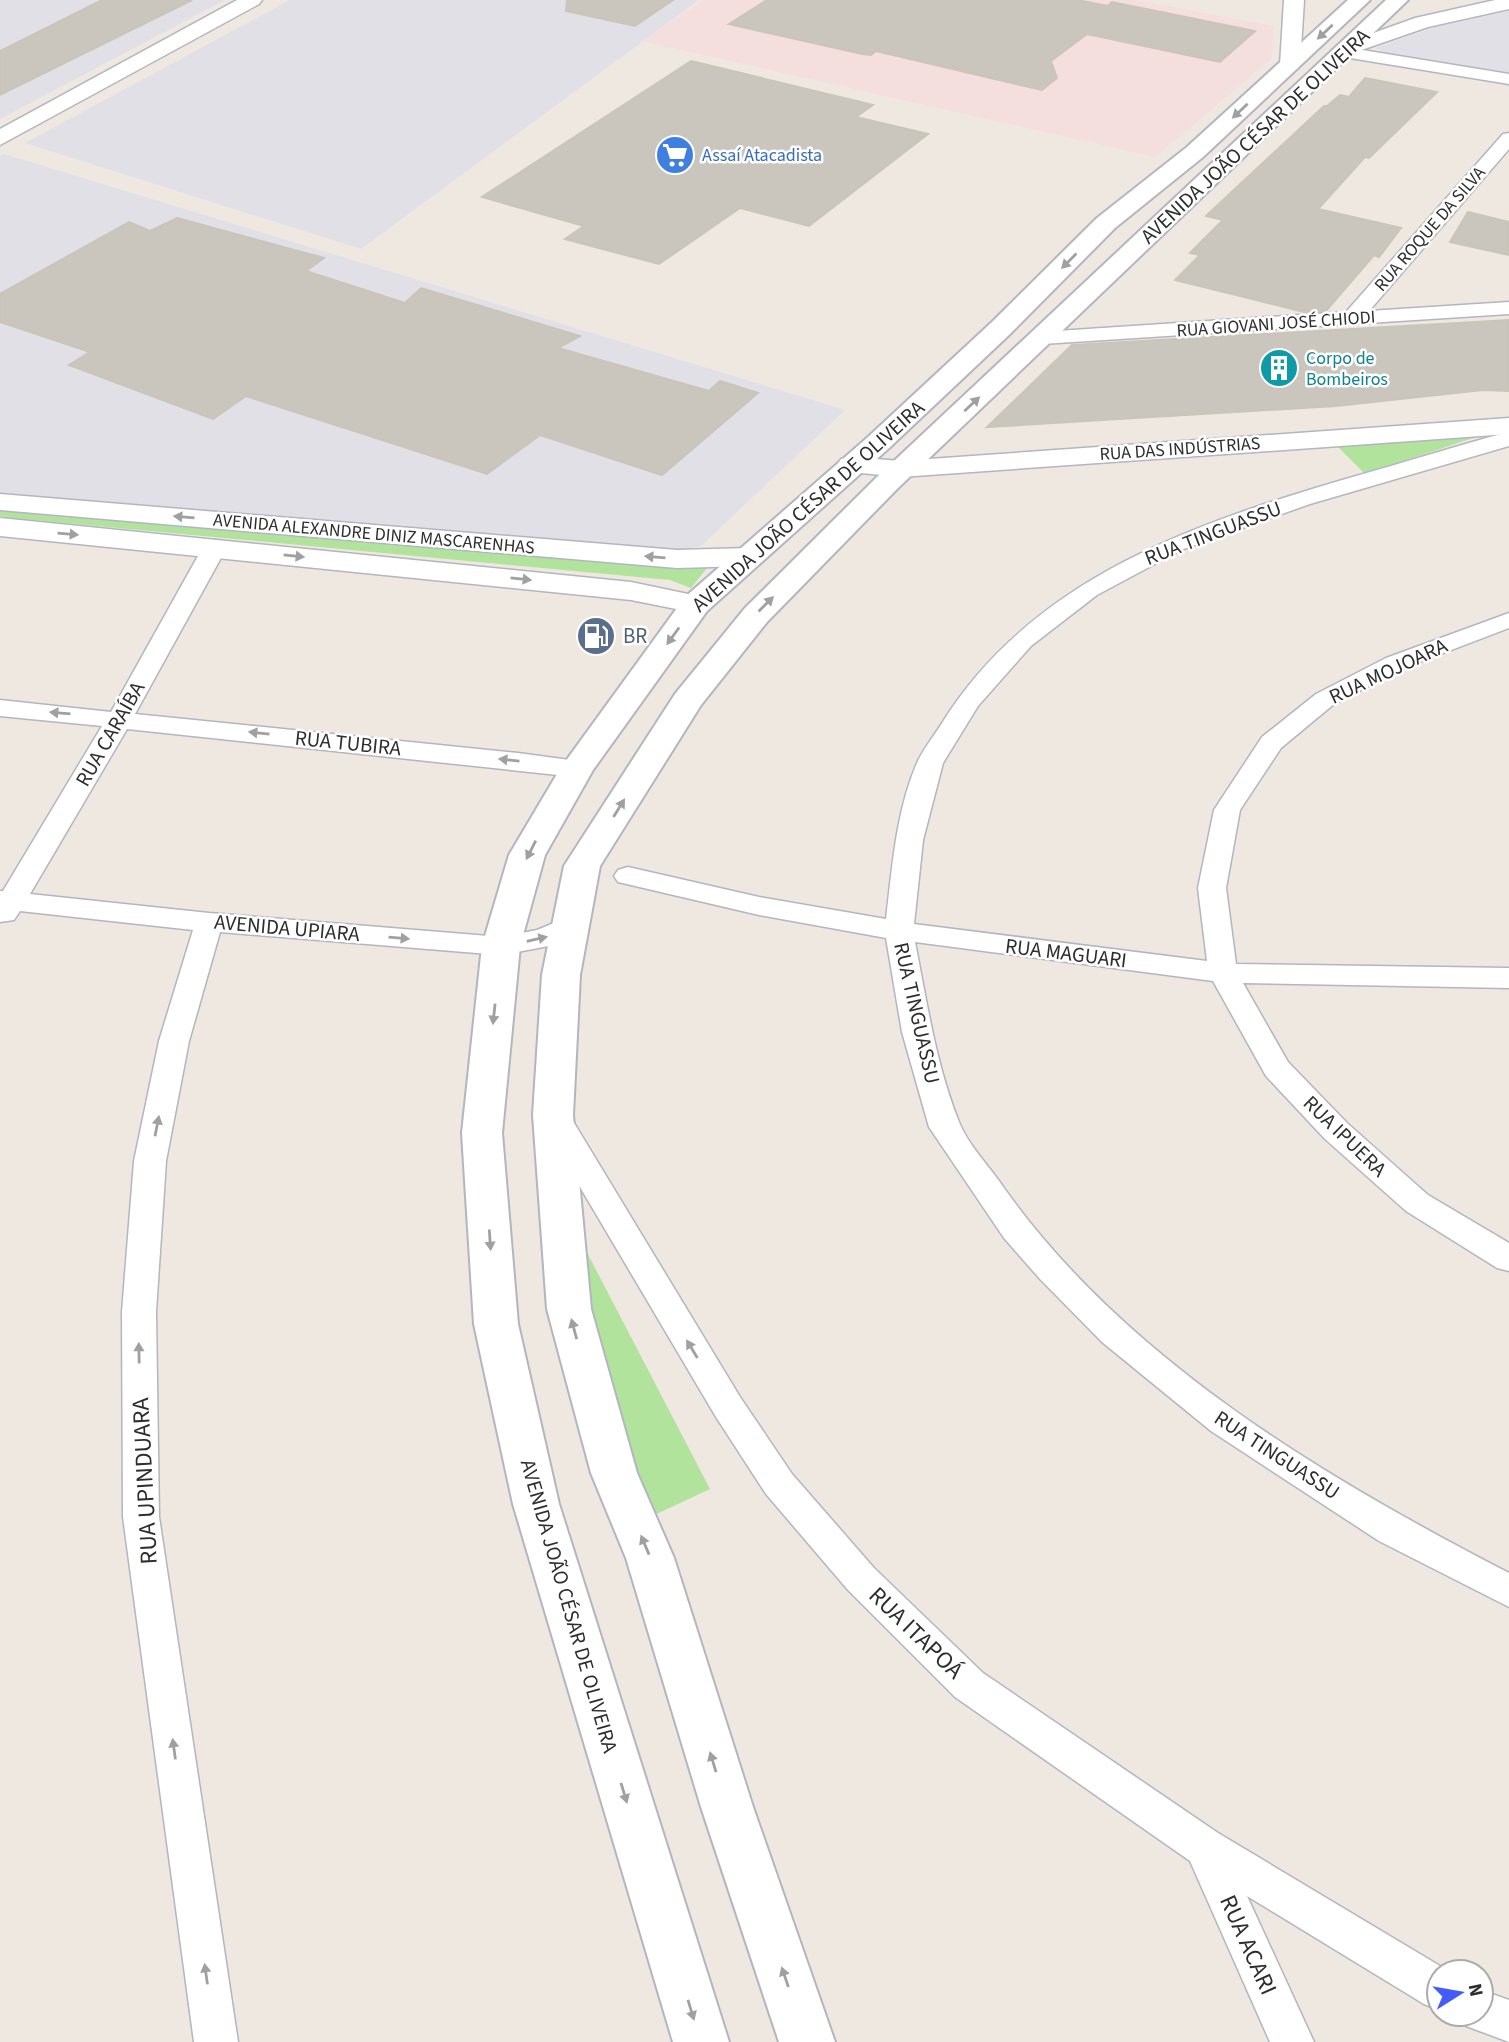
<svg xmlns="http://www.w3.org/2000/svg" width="1509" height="2042" font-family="'Source Sans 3',sans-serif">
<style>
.industrial{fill:#e2e0e7}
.medical{fill:#f4dede}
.green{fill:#b2e39d}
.building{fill:#cac6be;stroke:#cac5b9;stroke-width:2}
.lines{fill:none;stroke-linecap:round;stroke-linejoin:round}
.minor-casing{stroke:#b3b5c0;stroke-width:3}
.tertiary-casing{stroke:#b3b5c0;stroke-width:3}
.secondary-casing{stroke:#b3b5c0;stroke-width:4}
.minor{fill:#fff;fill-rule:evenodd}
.tertiary{fill:#fff;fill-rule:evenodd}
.secondary{fill:#fff;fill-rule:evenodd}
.oneway{fill:#a0a0a0}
.labels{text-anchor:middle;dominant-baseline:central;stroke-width:5;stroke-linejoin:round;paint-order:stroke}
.far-shop-label{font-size:18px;fill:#366cbe;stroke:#fff;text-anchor:start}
.far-street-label{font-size:18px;fill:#2d2d2d;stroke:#fff}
.far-culture-label{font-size:18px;fill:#0d838f;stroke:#fff;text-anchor:start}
.street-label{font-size:21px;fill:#2d2d2d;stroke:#fff}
.service-label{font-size:21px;fill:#4e5e75;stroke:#fff;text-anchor:start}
.near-street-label{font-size:24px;fill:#2d2d2d;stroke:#fff}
</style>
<rect width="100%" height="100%" fill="#eee8e0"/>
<path class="industrial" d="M0 0H225L0 119Z
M290 0H699L361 249 25 143Z
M1509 11V74L1390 56 1375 48 1436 27Z
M4 154 845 410 702 545 677 553 0 496V156Z"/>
<path class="medical" d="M704 0H1135L1274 26 1271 59 1155 157 642 41Z"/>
<path class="green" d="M1500 429 1365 474 1332 441Z
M0 509 38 514 707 568 691 588 670 580 12 518 0 516Z
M568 1216 710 1489 646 1519Z"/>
<path class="building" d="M102 0H192L0 95V51Z
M567 0H673L635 26 566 11Z
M767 0H1077L1108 6 1112 2 1255 31 1220 62 1087 34 1051 61 1057 78 1042 90 876 51 871 55 862 54 729 24Z
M691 61 873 105 856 117 928 134 809 226 740 208 659 264 565 239 584 226 482 197Z
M1365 78 1437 92 1369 158 1365 157 1318 209 1401 228 1379 257 1374 255 1326 311 1304 312 1175 280 1200 255 1190 253 1223 220 1206 216 1324 106H1327L1340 95 1349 97Z
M1468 212 1509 222V255L1450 242Z
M177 218 324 258 306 271 405 303 421 288 580 336 558 348 709 391 720 381 758 393 662 475 540 435 487 474 246 396 213 419 69 365 90 352 0 322V294L129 222 150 231Z
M1509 320V391L1483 390 1336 406 987 427 1072 345Z"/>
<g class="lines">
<defs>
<path id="minor" d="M1344 47 1509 74V84L1338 56 1336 52 1338 48Z
M1509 133V149L1369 311 1509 302V314L1042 344 1035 342 1032 338 1035 334 1042 332 1346 312 1503 134Z
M1509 432V446L1310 504 1181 550 1097 595 1031 646 978 706 943 763 923 840 914 924 1207 961 1198 888 1214 810 1262 737 1316 694 1386 658 1509 613V628L1404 668 1334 704 1281 748 1240 810 1226 888 1236 964 1509 968V988L1243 983 1288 1062 1347 1123 1428 1195 1509 1243V1271L1497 1268 1406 1211 1325 1139 1266 1076 1213 981 915 942C927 1003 936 1065 959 1122 968 1145 990 1167 1004 1188 1126 1360 1325 1478 1509 1573V1607L1379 1541 1211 1431 1102 1342 1040 1279 1004 1238 929 1127 902 1032 886 938 759 915 618 882 614 876 618 870 628 867 759 897 886 919C892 869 896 811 917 763 923 749 934 736 942 723 1034 576 1198 522 1356 476 1407 462 1458 445 1509 432Z
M215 540 223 542 227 547 135 714 518 753 577 761 586 763 590 769 586 775 577 777 127 729 30 894 209 913 501 937 537 930 571 916 581 918 585 925 581 932 554 945 501 955 220 932 189 1041 166 1161 156 1312 159 1517 238 2042H194L123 1517 122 1312 134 1161 159 1041 193 930 20 911 14 920 0 922V891H3L102 726 0 716V700L111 712 203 547 207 542Z
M557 1110 568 1113 740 1397 792 1474 874 1568 983 1673 1218 1833 1450 1972H1439V2010L1424 2004 1247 1896 1314 2042H1270L1190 1861 955 1697 848 1590 766 1494 716 1417 541 1121 546 1113Z
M1481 1990 1509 2000V2042L1466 2026 1461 2014H1481Z"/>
<path id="tertiary" d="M237 0H262L259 4 0 145V129Z
M1284 0H1304L1300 65 1297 69H1283L1280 65Z
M1495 0H1509V9L1428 27 1347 55 1340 53 1337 49 1340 45 1415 18Z
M1509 418V434L901 477 841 471 837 465 841 459 851 457 901 461Z
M0 494 677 550 748 548 758 551 763 557 758 563 748 566 677 568 0 510Z
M0 518 631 582 707 598 711 604 707 610 696 613 631 600 0 536Z"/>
<path id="secondary" d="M1348 0H1370L1203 157 1115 228 1010 334 888 449 707 611 593 770 545 855 520 946 502 1133 518 1324 559 1504 729 2042H673L513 1504 474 1324 462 1133 482 946 509 855 560 769 685 597 868 437 992 322 1097 218 1187 147Z
M1386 0H1408L898 488 767 622 701 705 600 866 580 975 573 1115 591 1309 637 1473 674 1558 753 1807 835 2042H779L701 1807 626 1558 591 1473 547 1309 533 1115 542 975 564 866 675 694 745 608 878 476Z"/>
</defs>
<use href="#minor" class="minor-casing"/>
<use href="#tertiary" class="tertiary-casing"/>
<use href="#secondary" class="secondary-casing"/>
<use href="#minor" class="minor"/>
<use href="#tertiary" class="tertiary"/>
<use href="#secondary" class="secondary"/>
</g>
<defs><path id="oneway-solid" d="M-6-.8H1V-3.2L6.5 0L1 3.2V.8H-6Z" transform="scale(1.75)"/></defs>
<g class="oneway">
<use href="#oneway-solid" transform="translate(1325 32) rotate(137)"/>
<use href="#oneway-solid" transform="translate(1240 111) rotate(137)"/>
<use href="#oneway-solid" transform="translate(1069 261) rotate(135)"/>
<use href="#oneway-solid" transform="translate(972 404) rotate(-43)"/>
<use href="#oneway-solid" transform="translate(184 517) rotate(-175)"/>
<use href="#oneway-solid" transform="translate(68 534) rotate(5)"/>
<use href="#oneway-solid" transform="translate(294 556) rotate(6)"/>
<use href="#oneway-solid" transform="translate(655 557) rotate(-175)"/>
<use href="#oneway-solid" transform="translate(521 579) rotate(6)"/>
<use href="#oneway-solid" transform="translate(766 604) rotate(-45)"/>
<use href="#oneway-solid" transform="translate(673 636) rotate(126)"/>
<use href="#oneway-solid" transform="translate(60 713) rotate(-175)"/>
<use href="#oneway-solid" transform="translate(259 733) rotate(-174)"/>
<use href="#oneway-solid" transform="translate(509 760) rotate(-174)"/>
<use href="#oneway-solid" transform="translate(619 808) rotate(-58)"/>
<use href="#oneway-solid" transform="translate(531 850) rotate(117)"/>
<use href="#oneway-solid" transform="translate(399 938) rotate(5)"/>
<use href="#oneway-solid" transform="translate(537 939) rotate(-13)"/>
<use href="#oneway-solid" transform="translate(494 1014) rotate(96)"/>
<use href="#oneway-solid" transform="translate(157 1126) rotate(-79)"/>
<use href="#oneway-solid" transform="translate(490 1240) rotate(86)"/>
<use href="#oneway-solid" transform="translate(574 1329) rotate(-105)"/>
<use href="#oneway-solid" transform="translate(692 1349) rotate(-121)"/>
<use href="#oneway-solid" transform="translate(139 1353) rotate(-91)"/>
<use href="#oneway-solid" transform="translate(645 1545) rotate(-113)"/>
<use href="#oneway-solid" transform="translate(174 1749) rotate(-98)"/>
<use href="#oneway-solid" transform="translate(713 1762) rotate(-107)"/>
<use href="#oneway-solid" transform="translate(624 1793) rotate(73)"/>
<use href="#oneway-solid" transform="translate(206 1974) rotate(-98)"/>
<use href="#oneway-solid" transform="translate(785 1977) rotate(-109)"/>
<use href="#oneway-solid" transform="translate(691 2010) rotate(73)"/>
</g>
<defs>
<symbol id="supermarket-disc" viewBox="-11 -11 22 22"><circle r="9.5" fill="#3f7fe0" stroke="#fff"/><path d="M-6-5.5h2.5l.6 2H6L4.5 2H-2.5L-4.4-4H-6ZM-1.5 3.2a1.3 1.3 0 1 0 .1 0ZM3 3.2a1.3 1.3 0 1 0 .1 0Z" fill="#fff"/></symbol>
<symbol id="building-disc" viewBox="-11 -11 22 22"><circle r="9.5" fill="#0f9aa8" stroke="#fff"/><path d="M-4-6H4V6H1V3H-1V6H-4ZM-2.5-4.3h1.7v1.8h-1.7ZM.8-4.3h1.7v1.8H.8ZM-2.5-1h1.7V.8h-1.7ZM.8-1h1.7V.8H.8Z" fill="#fff"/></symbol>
<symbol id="fuel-disc" viewBox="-11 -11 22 22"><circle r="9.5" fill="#5c6f8a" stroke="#fff"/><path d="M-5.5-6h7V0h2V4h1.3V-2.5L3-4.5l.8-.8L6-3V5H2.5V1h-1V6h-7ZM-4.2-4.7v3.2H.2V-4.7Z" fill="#fff"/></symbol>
</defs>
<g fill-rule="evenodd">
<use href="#supermarket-disc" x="653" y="133" width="44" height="44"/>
<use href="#building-disc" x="1257" y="346" width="44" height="44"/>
<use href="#fuel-disc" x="574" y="614" width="44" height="44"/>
</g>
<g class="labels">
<g class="far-shop-label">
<text x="702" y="155">Assaí Atacadista</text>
</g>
<g class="far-street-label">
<text transform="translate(1430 229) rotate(-49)">RUA ROQUE DA SILVA</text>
<text transform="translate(1276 324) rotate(-4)">RUA GIOVANI JOSÉ CHIODI</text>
<text transform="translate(1180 449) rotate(-4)">RUA DAS INDÚSTRIAS</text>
<text transform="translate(374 534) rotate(5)">AVENIDA ALEXANDRE DINIZ MASCARENHAS</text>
</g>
<g class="far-culture-label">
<text x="1306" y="358">Corpo de<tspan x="1306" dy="21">Bombeiros</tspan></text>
</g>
<g class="street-label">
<text transform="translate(1255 136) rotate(-43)">AVENIDA JOÃO CÉSAR DE OLIVEIRA</text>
<text transform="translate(808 506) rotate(-42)">AVENIDA JOÃO CÉSAR DE OLIVEIRA</text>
<text transform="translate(1213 533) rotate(-21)">RUA TINGUASSU</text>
<text transform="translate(1388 671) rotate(-25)">RUA MOJOARA</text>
<text transform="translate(110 734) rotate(-60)">RUA CARAÍBA</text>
<text transform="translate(348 743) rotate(6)">RUA TUBIRA</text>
<text transform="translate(287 928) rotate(5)">AVENIDA UPIARA</text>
<text transform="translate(1066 953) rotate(7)">RUA MAGUARI</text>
<text transform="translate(917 1013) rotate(77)">RUA TINGUASSU</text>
<text transform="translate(1345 1136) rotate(44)">RUA IPUERA</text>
<text transform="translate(1277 1455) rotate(33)">RUA TINGUASSU</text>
<text transform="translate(569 1606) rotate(74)">AVENIDA JOÃO CÉSAR DE OLIVEIRA</text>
</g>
<g class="service-label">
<text x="623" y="636">BR</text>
</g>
<g class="near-street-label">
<text transform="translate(145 1481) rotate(-93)">RUA UPINDUARA</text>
<text transform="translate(916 1633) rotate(44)">RUA ITAPOÁ</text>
<text transform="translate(1248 1945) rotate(66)">RUA ACARI</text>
</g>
</g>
<g transform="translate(1460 1993) rotate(79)"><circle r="33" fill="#ffffff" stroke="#ababab" stroke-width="2"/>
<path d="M0-5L12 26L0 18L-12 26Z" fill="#435cf8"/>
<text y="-10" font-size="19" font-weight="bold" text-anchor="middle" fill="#2d2d2d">N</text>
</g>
</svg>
